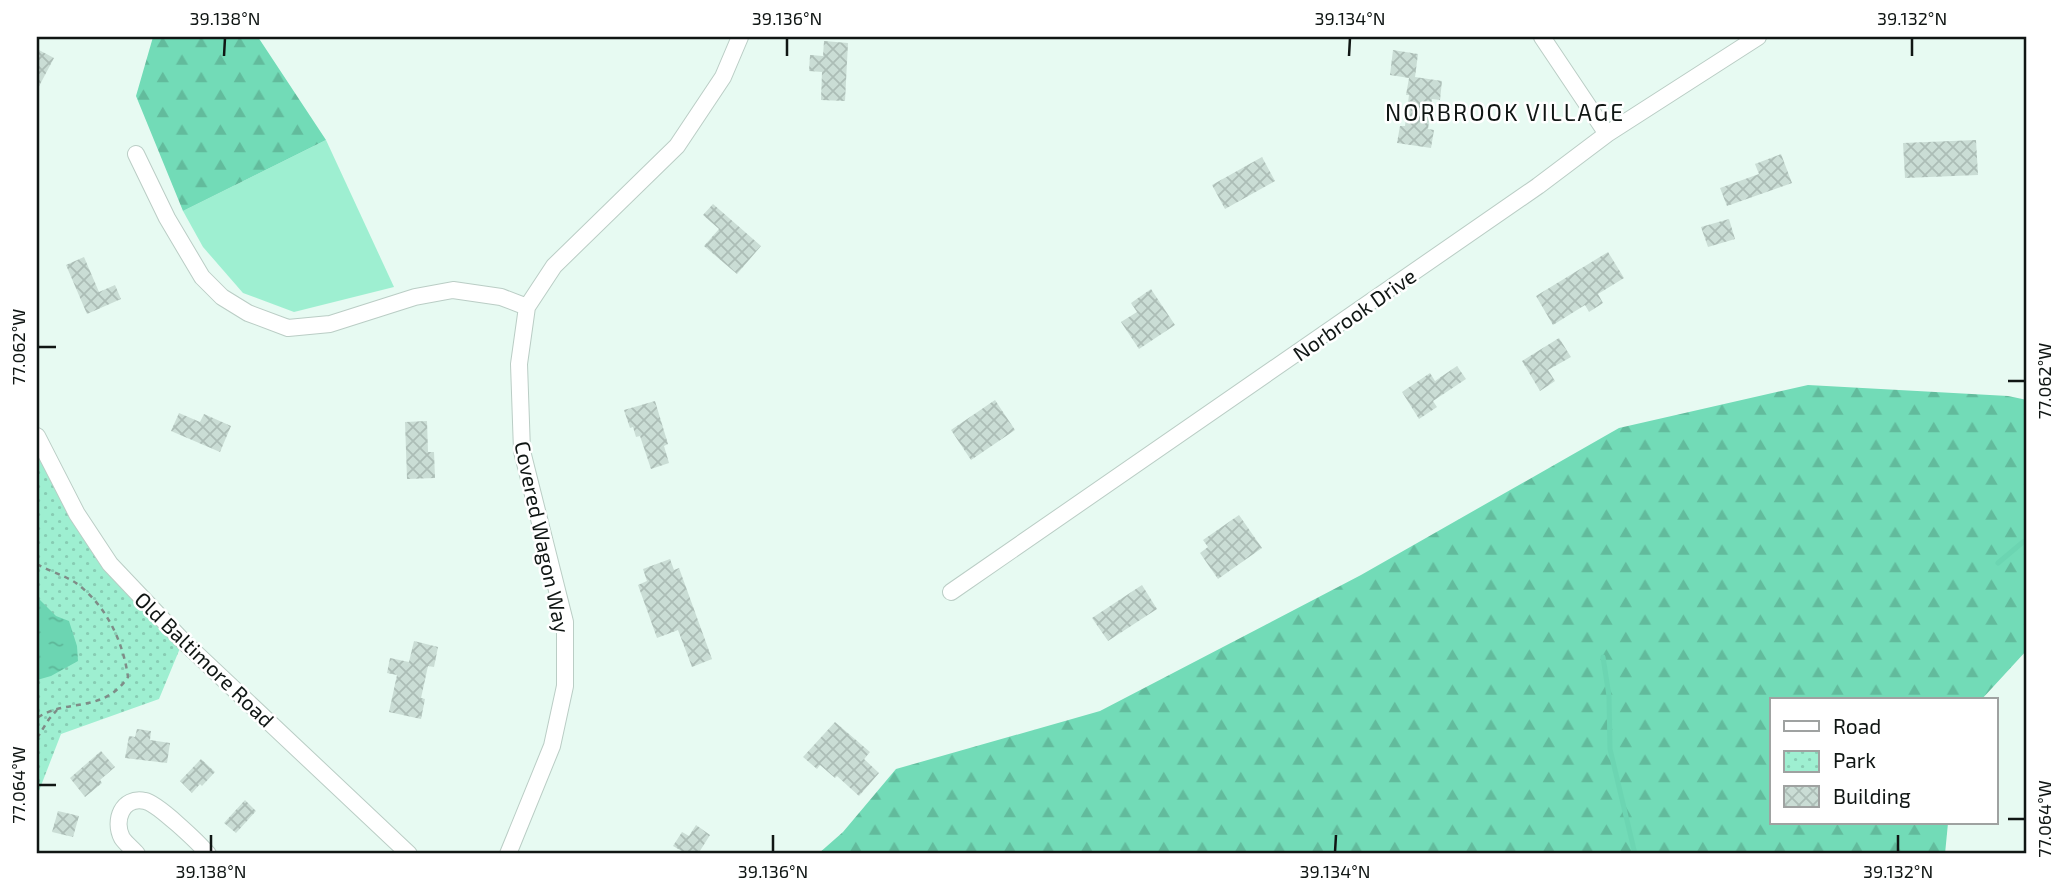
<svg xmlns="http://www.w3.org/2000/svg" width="2064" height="891" font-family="'Exo 2',sans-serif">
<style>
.grass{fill:#9eefd1}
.forest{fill:url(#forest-firs)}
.park{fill:url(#park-dots)}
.water{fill:url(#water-ripples)}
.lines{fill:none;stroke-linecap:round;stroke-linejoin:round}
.stream{stroke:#6cd5b2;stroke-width:5}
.building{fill:url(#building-cross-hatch)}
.minor-casing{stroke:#bacdc5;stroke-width:18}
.path{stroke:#7f8c87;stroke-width:2.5;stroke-dasharray:5 5;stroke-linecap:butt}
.minor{stroke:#fff;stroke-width:16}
.ticks{fill:none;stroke:#101614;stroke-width:2.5}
.labels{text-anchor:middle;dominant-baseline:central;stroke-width:5;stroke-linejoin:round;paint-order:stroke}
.street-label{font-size:21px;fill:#101614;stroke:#fff}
.neighbourhood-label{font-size:23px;letter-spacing:2px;fill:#101614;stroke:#fff}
.neatline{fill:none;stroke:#101614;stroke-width:2.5}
.ticks-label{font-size:18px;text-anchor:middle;fill:#101614}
</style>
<defs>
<pattern id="forest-firs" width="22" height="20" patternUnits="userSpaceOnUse" patternTransform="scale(1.75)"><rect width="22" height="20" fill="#72dbb7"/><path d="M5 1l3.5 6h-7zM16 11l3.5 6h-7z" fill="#62bb9c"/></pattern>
<pattern id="park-dots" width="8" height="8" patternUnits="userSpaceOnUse" patternTransform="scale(1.75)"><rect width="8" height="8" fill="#9eefd1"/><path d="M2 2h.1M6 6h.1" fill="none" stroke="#87ccb3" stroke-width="1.8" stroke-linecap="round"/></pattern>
<pattern id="water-ripples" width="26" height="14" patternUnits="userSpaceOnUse" patternTransform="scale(1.75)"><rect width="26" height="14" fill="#6cd5b2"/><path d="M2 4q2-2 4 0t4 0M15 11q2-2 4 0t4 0" fill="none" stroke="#5db698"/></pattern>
<pattern id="building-cross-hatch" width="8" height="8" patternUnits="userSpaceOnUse" patternTransform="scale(1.75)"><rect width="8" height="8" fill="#caddd5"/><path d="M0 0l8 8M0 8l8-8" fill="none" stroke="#acbdb6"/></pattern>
</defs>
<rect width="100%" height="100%" fill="#e7faf2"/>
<path class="grass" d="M326 140 394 287 294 312 243 293 203 247 183 211Z"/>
<path class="forest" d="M153 37H258L326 140 183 211 136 96Z
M1808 385 2008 396 2027 400V650L1981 700H1772V823H1948L1945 854H818L843 832 896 769 1100 711 1361 575 1619 428Z"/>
<path class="park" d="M37 436 77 514 183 641 159 699 61 734 37 796Z"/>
<path class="water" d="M37 597 56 616 69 621 77 646 78 661 51 676 37 680Z"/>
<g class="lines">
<path class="stream" d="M1998 563 2023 542 2027 541
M1603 657 1609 696 1610 749 1635 854"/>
</g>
<path class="building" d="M824 41 848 43 845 101 821 100 822 72 809 71 810 55 823 56Z
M37 49 54 58 37 90Z
M1393 50 1418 54 1415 77 1442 81 1440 100 1432 99 1428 129 1434 130 1431 148 1397 143 1400 126H1405L1409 95H1406L1409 78 1390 75Z
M1976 140 1978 175 1905 178 1903 143Z
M1781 154 1792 183 1727 206 1720 188 1759 174 1755 164Z
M1262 157 1275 181 1225 209 1212 185Z
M713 204 761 246 737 274 704 246 719 229 703 215Z
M1729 219 1735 239 1708 247 1701 227Z
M1608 252 1624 278 1598 294 1603 303 1589 312 1585 305 1553 325 1536 296Z
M84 257 99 292 115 285 121 299 87 314 66 265Z
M1151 289 1175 325 1139 349 1121 322 1137 312 1131 303Z
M1559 338 1571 357 1548 370 1555 381 1540 391 1522 361Z
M1457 366 1466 379 1433 401 1437 407 1419 419 1402 392 1430 373 1435 381Z
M995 400 1015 430 971 460 951 430Z
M655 401 668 444 664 446 669 463 651 469 640 436 636 437 633 427 630 428 624 410Z
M179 413 200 422 204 414 231 426 220 452 171 431Z
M427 421 428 452H434L435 478 407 479 405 422Z
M1239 515 1262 548 1218 579 1200 553 1208 547 1203 540Z
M670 559 674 570 679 568 712 659 692 667 678 630 657 638 638 585 647 581 643 569Z
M1142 585 1157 609 1108 641 1092 618Z
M414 641 438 647 434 667 428 666 421 698 425 699 421 719 389 712 397 675 387 673 390 658 409 662Z
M835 722 870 752 864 759 879 773 859 796 837 776 835 778 820 765 817 769 803 757Z
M137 729 151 731 150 740 170 743 167 763 125 758 129 736 135 737Z
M101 751 115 767 100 780 102 783 85 797 70 778Z
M201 759 215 772 202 786 200 784 192 793 180 781Z
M245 800 256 811 236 833 224 823Z
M58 811 79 816 73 837 52 832Z
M696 825 710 835 698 854H687L673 846 682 832 689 836Z"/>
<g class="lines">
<defs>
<path id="minor" d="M1542 37 1607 134
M136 154 167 218 202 277 222 297 248 313 288 328 330 324 415 297 453 290 501 297 527 307
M37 436 77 514 110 564 183 641 409 854
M951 592 1538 186 1607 134 1758 37
M137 854C133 849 126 844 122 838 113 821 122 796 145 801 157 803 199 843 208 854
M508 854 552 746 565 686V622L522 451 519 364 527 307 554 266 677 146 723 77 740 37"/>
</defs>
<use href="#minor" class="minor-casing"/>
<path class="path" d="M37 564C49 571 66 576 76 583 106 605 123 641 128 677 103 714 66 698 37 718
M37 738 49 719 57 710"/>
<use href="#minor" class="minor"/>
</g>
<path class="ticks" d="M224 56 225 38M787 56V38M1349 56 1350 38M1912 56V38M38 347H56M2008 381H2025M38 785H56M2008 819H2025M211 852V835M773 852V835M1335 852 1336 835M1898 852V835"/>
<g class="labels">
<g class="street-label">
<text transform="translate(1354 314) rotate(-35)">Norbrook Drive</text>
<text transform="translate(543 537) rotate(78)">Covered Wagon Way</text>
<text transform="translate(205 659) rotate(44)">Old Baltimore Road</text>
</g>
<g class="neighbourhood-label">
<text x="1505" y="112">NORBROOK VILLAGE</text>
</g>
</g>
<rect width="2064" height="891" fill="none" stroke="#ffffff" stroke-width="77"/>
<rect x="1770" y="698" width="228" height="126" fill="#ffffff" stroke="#9fa2a1" stroke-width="2"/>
<rect x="1784" y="721" width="35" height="10" fill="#ffffff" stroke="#9fa2a1" stroke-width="2"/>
<text x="1833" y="734" font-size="21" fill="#101614">Road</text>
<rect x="1784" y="751" width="35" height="21" fill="url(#park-dots)" stroke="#9fa2a1" stroke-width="2"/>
<text x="1833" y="768" font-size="21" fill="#101614">Park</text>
<rect x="1784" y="786" width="35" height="21" fill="url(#building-cross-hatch)" stroke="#9fa2a1" stroke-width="2"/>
<text x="1833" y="804" font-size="21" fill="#101614">Building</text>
<rect x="38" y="38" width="1987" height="814" class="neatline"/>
<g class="ticks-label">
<text x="225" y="25">39.138°N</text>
<text x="787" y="25">39.136°N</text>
<text x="1350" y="25">39.134°N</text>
<text x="1912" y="25">39.132°N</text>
<text transform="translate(19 347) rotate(-90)" y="6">77.062°W</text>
<text transform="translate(2045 381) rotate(-90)" y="6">77.062°W</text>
<text transform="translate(19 785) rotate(-90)" y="6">77.064°W</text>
<text transform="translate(2045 819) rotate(-90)" y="6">77.064°W</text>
<text x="211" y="878">39.138°N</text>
<text x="773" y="878">39.136°N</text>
<text x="1335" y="878">39.134°N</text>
<text x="1898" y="878">39.132°N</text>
</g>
</svg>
